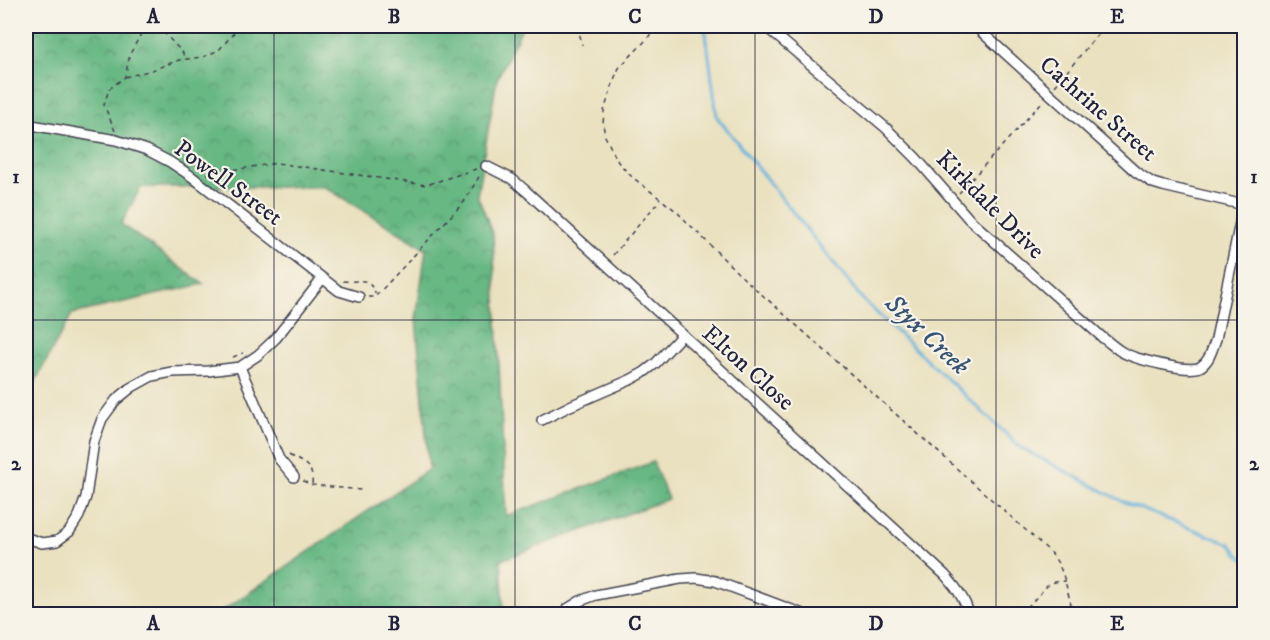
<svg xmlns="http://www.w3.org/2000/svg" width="1270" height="640" font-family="'IM FELL DW Pica',serif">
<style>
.forest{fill:url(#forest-crowns);stroke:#456d5f;stroke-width:1.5}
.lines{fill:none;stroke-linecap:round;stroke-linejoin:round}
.stream{stroke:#61aeda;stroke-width:3}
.street-casing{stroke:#403f4f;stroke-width:12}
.path{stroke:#403f4f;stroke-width:1.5;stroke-dasharray:4.5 4.5;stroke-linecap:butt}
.street{stroke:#fff;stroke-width:9}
.grid{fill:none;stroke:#22223b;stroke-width:1.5;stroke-opacity:0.55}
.labels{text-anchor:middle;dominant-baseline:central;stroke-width:4.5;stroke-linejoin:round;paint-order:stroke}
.street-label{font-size:24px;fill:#22223b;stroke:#f7f3e8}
.water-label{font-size:26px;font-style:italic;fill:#385373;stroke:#f7f3e8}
.neatline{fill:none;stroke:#22223b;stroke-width:2}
.grid-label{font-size:20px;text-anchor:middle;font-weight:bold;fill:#22223b}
</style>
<defs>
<pattern id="forest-crowns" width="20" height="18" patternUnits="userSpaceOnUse" patternTransform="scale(1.5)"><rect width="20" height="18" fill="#68b883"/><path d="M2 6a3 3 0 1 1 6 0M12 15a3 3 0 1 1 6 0" fill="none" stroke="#55956c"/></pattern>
</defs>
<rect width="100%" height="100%" fill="#f7f3e8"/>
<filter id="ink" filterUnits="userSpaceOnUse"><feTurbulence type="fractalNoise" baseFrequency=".0167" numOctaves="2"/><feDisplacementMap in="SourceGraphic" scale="12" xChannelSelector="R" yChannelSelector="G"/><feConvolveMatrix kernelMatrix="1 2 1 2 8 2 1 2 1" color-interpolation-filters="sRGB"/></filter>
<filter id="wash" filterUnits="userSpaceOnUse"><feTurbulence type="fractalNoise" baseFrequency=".008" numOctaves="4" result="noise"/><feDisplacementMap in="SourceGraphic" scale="24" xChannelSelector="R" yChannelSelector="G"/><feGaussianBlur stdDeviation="1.35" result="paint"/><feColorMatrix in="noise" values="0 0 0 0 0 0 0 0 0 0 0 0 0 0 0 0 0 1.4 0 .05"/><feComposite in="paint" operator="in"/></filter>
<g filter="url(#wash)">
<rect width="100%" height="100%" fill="#eae1c0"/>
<path class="forest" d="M26 26H523L497 79 477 194 493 234 506 516 653 462 668 499 501 560 504 614H218L429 469 416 319 426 249 325 187H141L121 224 203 284 72 314 26 398Z"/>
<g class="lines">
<path class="stream" d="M705 26 717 117 864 301 1021 448 1124 502 1230 544 1244 560"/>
</g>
</g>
<g filter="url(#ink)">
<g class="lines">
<defs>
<path id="street" d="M765 26 886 128 916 158 969 219 1103 338C1109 342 1115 348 1122 352 1135 359 1188 373 1200 367 1210 361 1212 349 1216 339L1244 203
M975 26 1136 172 1153 183 1163 186 1244 205
M26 124 116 140 147 150 170 162 191 176 339 291 359 297
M486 166 512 179 526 191 945 575C955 587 965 598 969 614
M240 367 279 459 294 477
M542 420 570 406 630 380 643 373 655 364 682 335
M26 535 27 538 42 543 57 541 69 532 79 516 86 497 94 441 102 419 116 400 132 387 152 376 172 372 208 371 240 367 258 355 276 338 322 279
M567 609 580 601 596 595 680 579 696 578 715 581 803 614"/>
</defs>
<use href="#street" class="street-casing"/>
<path class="path" d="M578 26 582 45
M655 26 648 38 619 68 615 77 604 111 603 124 605 136 618 162 632 177 676 211 739 274 1048 550C1066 568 1066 592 1074 614
M143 32H163L169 26
M163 32 183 53 184 59
M125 77 152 70 179 60 203 57 219 50 237 29 242 26
M1055 86 1097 35 1100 26
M115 131 104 105 109 89 125 77 130 54 142 32 136 26
M207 174 277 163 426 185 476 169
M959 193 1043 101
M613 255 660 200
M343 281C361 283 366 274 376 294
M368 297H375L464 202 480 175
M233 357 243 353
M289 455C304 464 314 465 312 485
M303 481 312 485 361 490
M1021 614 1047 586 1054 582 1065 581"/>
<use href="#street" class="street"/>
</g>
</g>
<path class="grid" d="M274 26V614M515 26V614M755 26V614M996 26V614M26 320H1244"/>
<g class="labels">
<g class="street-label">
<text transform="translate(1098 109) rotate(41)">Cathrine Street</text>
<text transform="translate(228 183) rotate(36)">Powell Street</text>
<text transform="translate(990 205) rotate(45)">Kirkdale Drive</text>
<text transform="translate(748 368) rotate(42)">Elton Close</text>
</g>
<g class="water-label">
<text transform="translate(927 335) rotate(43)">Styx Creek</text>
</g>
</g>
<rect width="1270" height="640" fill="none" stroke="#f7f3e8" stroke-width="66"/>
<rect x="33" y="33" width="1204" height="574" class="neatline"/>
<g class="grid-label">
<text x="153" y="23">A</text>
<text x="394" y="23">B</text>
<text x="635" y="23">C</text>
<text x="876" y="23">D</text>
<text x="1117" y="23">E</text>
<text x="16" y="183">1</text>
<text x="1254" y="183">1</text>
<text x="16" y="470">2</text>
<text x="1254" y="470">2</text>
<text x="153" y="630">A</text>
<text x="394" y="630">B</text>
<text x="635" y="630">C</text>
<text x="876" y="630">D</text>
<text x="1117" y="630">E</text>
</g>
</svg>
